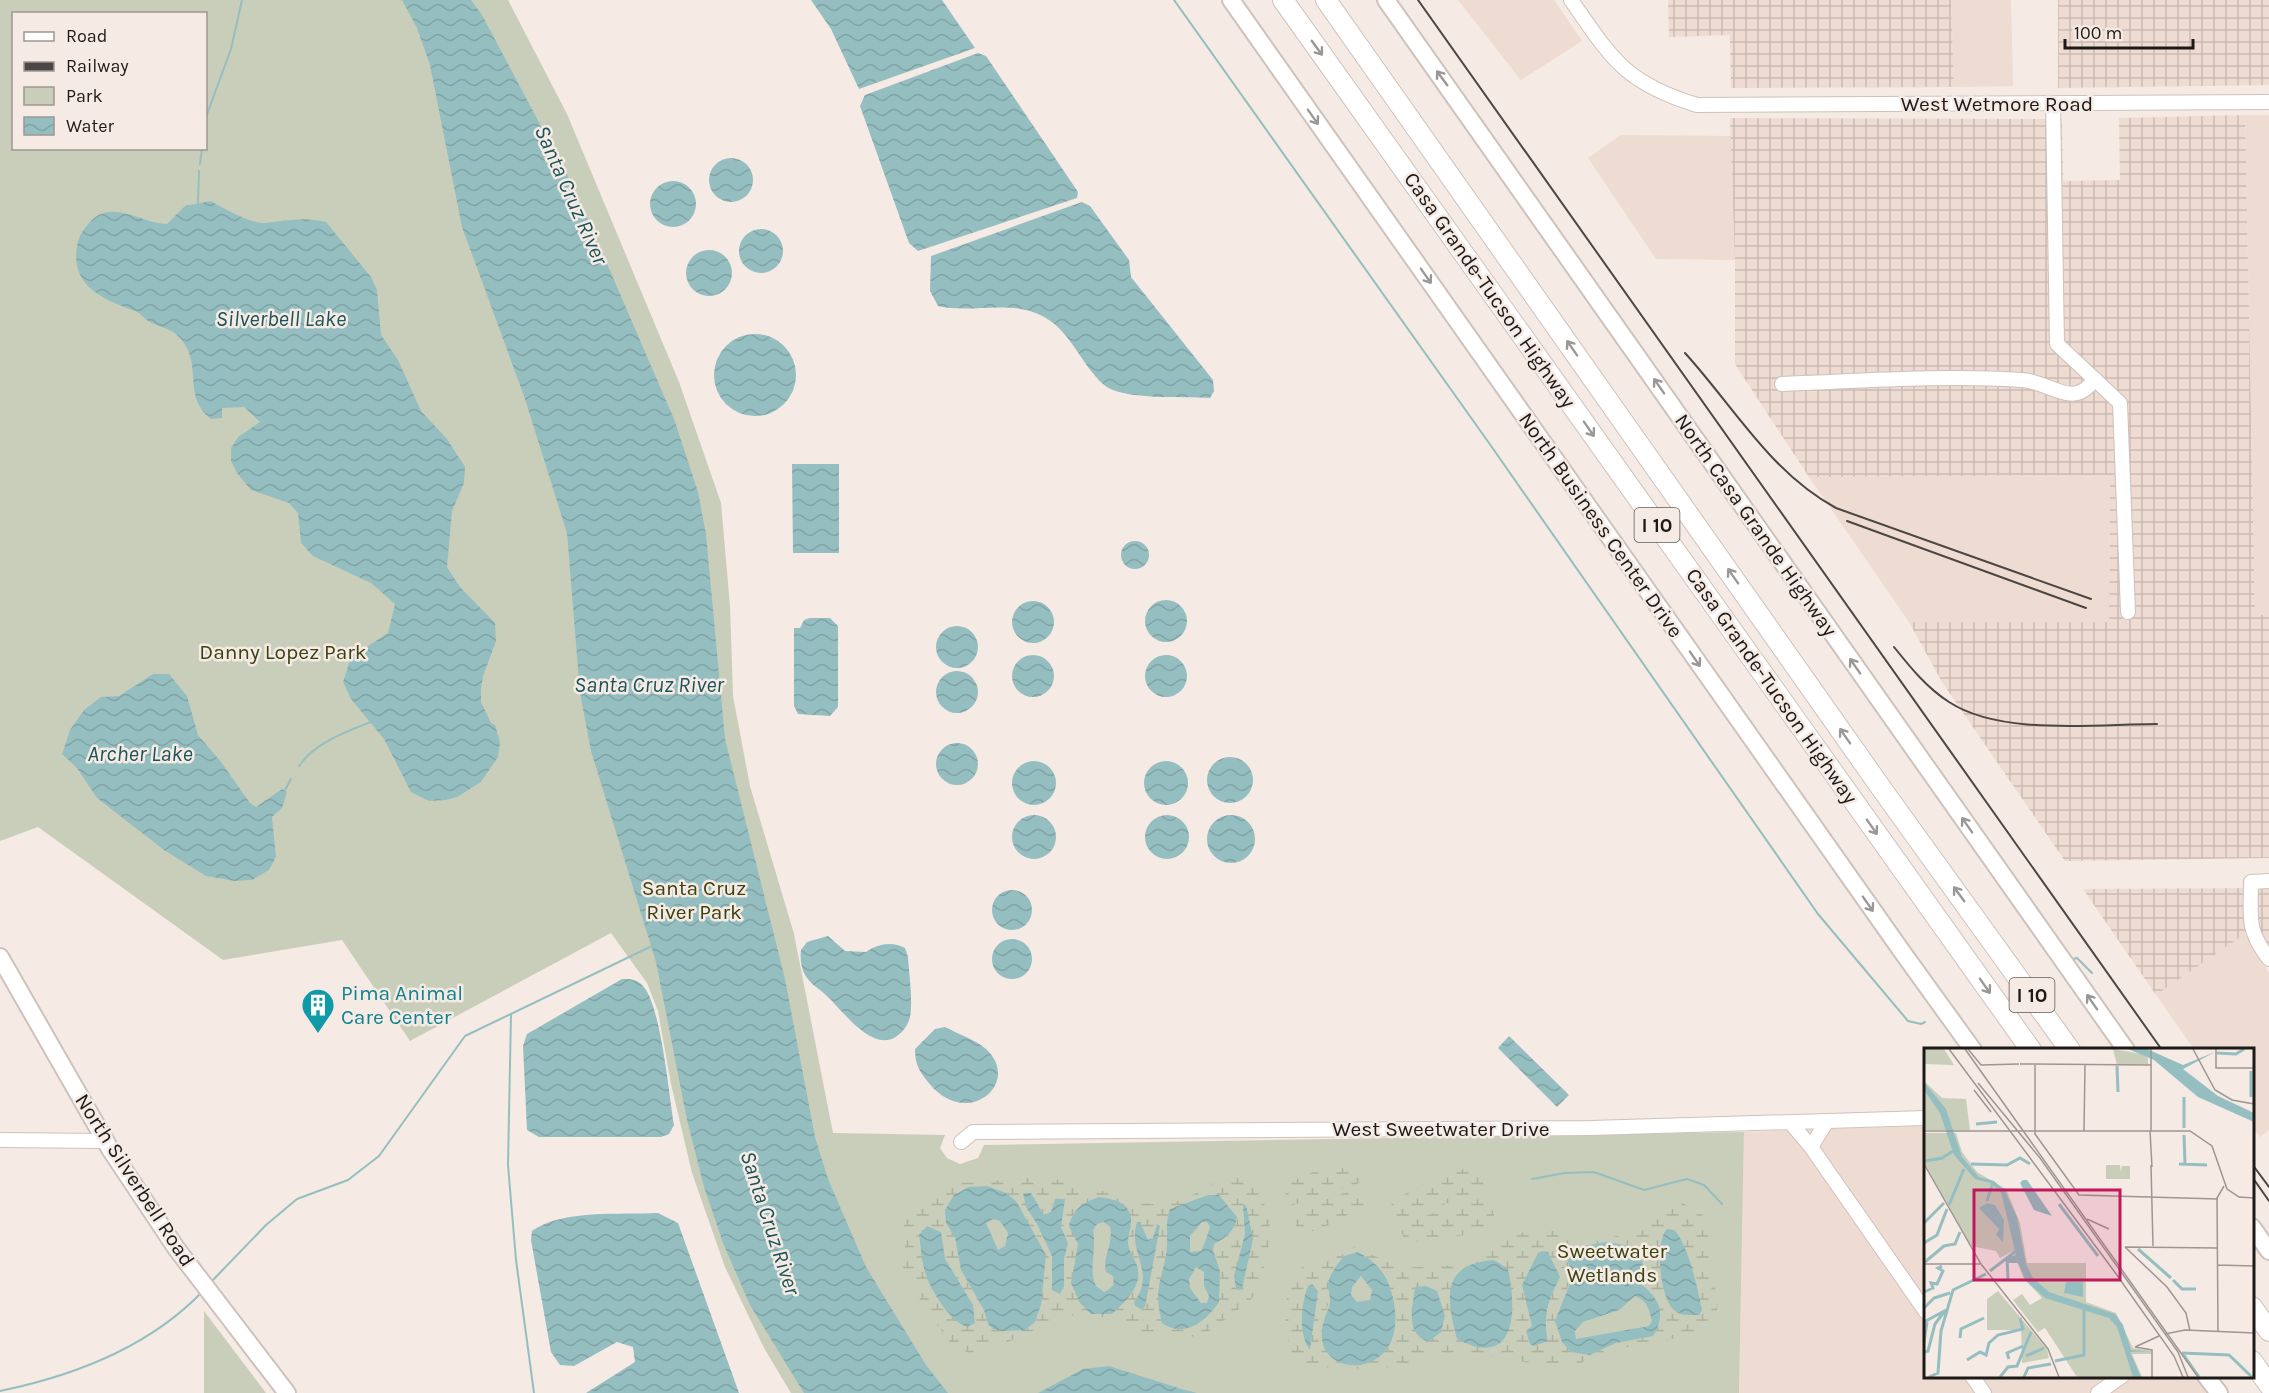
<svg xmlns="http://www.w3.org/2000/svg" width="2269" height="1393" font-family="Karla,sans-serif">
<style>
.built{fill:#eedbd1}
.industrial{fill:url(#industrial-grid)}
.green{fill:#c9ceba;fill-rule:evenodd}
.wetland{fill:url(#wetland-marsh);fill-rule:evenodd}
.water{fill:url(#water-waves);fill-rule:evenodd}
.lines{fill:none;stroke-linecap:round;stroke-linejoin:round}
.stream{stroke:#95bec1;stroke-width:2}
.minor-casing{stroke:#cdc2bc;stroke-width:16}
.major-casing{stroke:#cdc2bc;stroke-width:20}
.highway-casing{stroke:#cdc2bc;stroke-width:22}
.minor{stroke:#fff;stroke-width:14}
.major{stroke:#fff;stroke-width:16}
.highway{stroke:#fff;stroke-width:20}
.rail{stroke:#4c4744;stroke-width:2}
.oneway{stroke:#999897}
.labels{text-anchor:middle;dominant-baseline:central;stroke-width:5;stroke-linejoin:round;paint-order:stroke}
.shield{fill:#f5eae4;stroke:#5e5854;stroke-width:1.5}
.shield-label{font-size:20px;font-weight:bold;fill:#1d1917}
.street-label{font-size:21px;fill:#1d1917;stroke:#f5eae4}
.park-label{font-size:21px;fill:#39420d;stroke:#f5eae4}
.culture-label{font-size:21px;fill:#0d838f;stroke:#f5eae4;text-anchor:start}
.water-label{font-size:22px;font-style:italic;fill:#1a5458;stroke:#f5eae4}
.inset-river{fill:none;stroke:#95bec1;stroke-width:3}
.inset-road{fill:none;stroke:#9f9692;stroke-width:1.5}
.view{fill:#c2185b;fill-opacity:0.15;stroke:#c2185b;stroke-width:3}
.inset-edge{fill:none;stroke:#1d1917;stroke-width:3}
</style>
<defs>
<pattern id="industrial-grid" width="8" height="8" patternUnits="userSpaceOnUse" patternTransform="scale(1.5)"><rect width="8" height="8" fill="#eedbd1"/><path d="M0 4h8M4 0v8" fill="none" stroke="#ccbbb3"/></pattern>
<pattern id="wetland-marsh" width="20" height="14" patternUnits="userSpaceOnUse" patternTransform="scale(1.5)"><rect width="20" height="14" fill="#c9ceba"/><path d="M1 5h8M5 5V1M11 12h8M15 12V8" fill="none" stroke="#acb09f"/></pattern>
<pattern id="water-waves" width="16" height="10" patternUnits="userSpaceOnUse" patternTransform="scale(1.5)"><rect width="16" height="10" fill="#95bec1"/><path d="M0 5q4-4 8 0t8 0" fill="none" stroke="#80a3a5"/></pattern>
</defs>
<rect width="100%" height="100%" fill="#f5eae4"/>
<path class="built" d="M1458 0H1554L1582 41 1521 80Z
M1951 0H2011L2013 86 1954 87Z
M2245 115H2269V615H2255Z
M1621 135 1731 136 1735 260 1656 259 1588 158Z
M2110 475 2109 622H1909L1809 477Z
M2245 934 2269 973V1130L2260 1137 2253 1127 2252 1050 2194 1049 2156 995Z
M1925 1126 1926 1376 2195 1377 2206 1393H1739L1744 1132Z"/>
<path class="industrial" d="M1668 0H1951L1954 87 1731 88 1730 35 1669 37Z
M2058 0H2269V85L2058 88Z
M2245 115 2255 615H2269V858L2065 861 1942 682 1909 622H2109L2110 475 1809 477 1735 364V260L1730 118 2062 119 2063 181 2120 180 2119 118Z
M2269 888V948L2258 930 2245 934 2156 995 2083 889Z"/>
<path class="green" d="M0 0H508L567 114 679 382 721 503 730 606 733 696 750 786 794 934 833 1133 945 1135 940 1148 947 1158 960 1164 978 1158 984 1145 1744 1132 1739 1393H791L764 1348 725 1267 692 1173 671 1084 658 1011 647 983 611 933 410 1041 342 940 223 960 38 827 0 841ZM14 14H206V148H14Z
M204 1311 266 1393H204Z"/>
<path class="wetland" d="M1475 1165 1480 1170 1485 1190 1400 1220 1395 1217 1391 1202 1428 1181Z
M1353 1167 1359 1169 1362 1182 1290 1206 1287 1203 1284 1184 1316 1171Z
M1230 1175 1249 1182 1255 1189 1262 1197 1270 1222 1268 1255 1254 1296 1246 1304 1208 1332 1191 1337 1139 1332 1102 1317 1066 1315 1006 1343H1000L971 1354 952 1345 925 1309 901 1264V1260L904 1258 906 1236 902 1234 906 1217 946 1188 963 1183 1043 1177 1045 1180C1077 1174 1127 1207 1162 1204 1189 1202 1206 1185 1230 1175ZM969 1187 1016 1201C1025 1223 1045 1242 1045 1267 1046 1277 1041 1293 1041 1305L988 1324 984 1310 961 1270 955 1237 946 1223 945 1210 954 1195ZM1031 1193 1044 1215 1051 1212 1052 1204 1065 1199 1061 1227 1068 1243 1064 1259 1063 1292 1051 1285 1052 1256 1031 1216ZM1099 1197C1153 1204 1116 1230 1134 1258L1112 1314H1091L1080 1303 1071 1283 1079 1244ZM1180 1205 1235 1229 1227 1237 1214 1244C1212 1255 1218 1263 1220 1272 1224 1291 1208 1309 1198 1325L1159 1274 1166 1254 1170 1209ZM1243 1206 1253 1239 1242 1289 1237 1257 1245 1234ZM1140 1222 1148 1240 1153 1238 1157 1224 1160 1226 1145 1306 1141 1308 1136 1299C1159 1272 1121 1245 1140 1222ZM919 1235 944 1253 958 1284 973 1305 961 1325C934 1297 925 1273 919 1235Z
M1362 1187 1366 1191 1367 1203C1350 1213 1317 1236 1298 1232L1291 1211Z
M1485 1197 1490 1200 1495 1220C1488 1236 1429 1240 1412 1242 1404 1241 1401 1233 1400 1227L1403 1223Z
M1682 1203 1699 1210 1707 1223 1711 1271 1718 1300 1716 1317 1709 1327 1663 1342 1628 1347 1602 1354 1578 1364 1547 1366 1466 1352 1429 1355 1402 1369 1374 1366 1348 1370 1298 1364C1279 1337 1280 1283 1307 1263L1310 1265 1330 1255 1351 1254 1353 1246 1401 1268 1455 1265 1479 1257 1528 1229 1546 1228 1575 1242 1603 1240 1633 1231 1669 1205ZM1607 1242 1624 1244 1642 1276V1285L1649 1290 1660 1326 1638 1340 1616 1343 1590 1355 1555 1321C1565 1299 1574 1280 1566 1256L1576 1247ZM1358 1252 1391 1344 1330 1355 1323 1320 1331 1296 1328 1285 1344 1256ZM1508 1269 1513 1312 1483 1349 1454 1327 1450 1303 1453 1278ZM1560 1277C1548 1300 1544 1315 1547 1341L1527 1331 1532 1326 1522 1285 1526 1281ZM1415 1287 1437 1291C1439 1309 1450 1322 1436 1338L1412 1304Z"/>
<path class="water" d="M402 0H471L482 15 576 192 674 419 698 492 706 534 725 739 785 979 815 1137 828 1179 866 1267 926 1365 948 1393H804L750 1305 723 1243 704 1187 687 1120 656 962 591 751 580 693 567 533 524 396 462 227 430 65 417 28Z
M811 0H942L975 48 859 89 831 29Z
M978 53 986 56 1078 192 1077 198 918 251 909 243 860 106 865 95Z
M709 180a22 22 0 1 1 44 0a22 22 0 1 1-44 0Z
M650 204a23 23 0 1 1 46 0a23 23 0 1 1-46 0Z
M211 201C223 208 251 224 264 223 285 221 304 216 326 222L371 277 377 290 381 335 398 360 421 411 447 439 465 467 464 483 452 511 447 567 460 587 495 623 496 641 483 676 481 689V702L491 723 495 725 500 742 498 757 481 782 457 797 446 800 429 801 411 792 384 739 351 699 343 682 351 657 388 633 395 604 371 583 313 556 301 543 298 513 289 503 251 490 237 473 231 461V448L238 437 260 422 244 407 222 408V418L211 419C181 396 204 364 180 338 172 329 162 328 152 323 145 320 141 313 135 311 106 300 70 288 77 246 79 235 83 230 90 222 113 198 141 224 167 224L185 206Z
M1082 202 1090 206 1129 260 1131 277 1213 380 1214 391 1210 398C1183 396 1121 401 1103 384 1081 364 1072 334 1046 318 1012 298 974 314 938 306L930 291 931 256Z
M739 251a22 22 0 1 1 44 0a22 22 0 1 1-44 0Z
M686 273a23 23 0 1 1 46 0a23 23 0 1 1-46 0Z
M714 375a41 41 0 1 1 82 0a41 41 0 1 1-82 0Z
M792 464H839V553H793Z
M1121 555a14 14 0 1 1 28 0a14 14 0 1 1-28 0Z
M1145 621a21 21 0 1 1 42 0a21 21 0 1 1-42 0Z
M1012 622a21 21 0 1 1 42 0a21 21 0 1 1-42 0Z
M810 618H830L838 626V707L830 716 798 714 794 706V628H800L804 620Z
M936 647a21 21 0 1 1 42 0a21 21 0 1 1-42 0Z
M1145 676a21 21 0 1 1 42 0a21 21 0 1 1-42 0Z
M1012 676a21 21 0 1 1 42 0a21 21 0 1 1-42 0Z
M936 692a21 21 0 1 1 42 0a21 21 0 1 1-42 0Z
M153 674H169L187 696 198 735 221 762 250 803 256 807 282 789 287 792 282 808 272 817 276 857 269 870 252 880 235 881 206 876 164 850 97 798 77 768 62 754 70 730 84 710 101 697 119 696Z
M936 764a21 21 0 1 1 42 0a21 21 0 1 1-42 0Z
M1207 780a23 23 0 1 1 46 0a23 23 0 1 1-46 0Z
M1144 783a22 22 0 1 1 44 0a22 22 0 1 1-44 0Z
M1012 783a22 22 0 1 1 44 0a22 22 0 1 1-44 0Z
M1145 837a22 22 0 1 1 44 0a22 22 0 1 1-44 0Z
M1012 837a22 22 0 1 1 44 0a22 22 0 1 1-44 0Z
M1207 839a24 24 0 1 1 48 0a24 24 0 1 1-48 0Z
M992 910a20 20 0 1 1 40 0a20 20 0 1 1-40 0Z
M828 936 845 951 866 952C878 944 892 941 905 948L908 957C909 975 913 999 910 1017 908 1025 903 1032 897 1036 873 1054 842 1010 827 996 819 988 809 984 804 973 801 966 800 958 801 950L807 942Z
M992 959a20 20 0 1 1 40 0a20 20 0 1 1-40 0Z
M622 979C630 979 637 979 643 986 661 1005 669 1096 674 1125L669 1134 661 1137H539L527 1130 523 1046 527 1034Z
M945 1027C958 1034 976 1040 986 1049 1023 1083 966 1131 928 1082 919 1071 915 1064 915 1049L935 1029Z
M1509 1036 1569 1095 1557 1107 1498 1048Z
M987 1186 1006 1193 1016 1201 1046 1255 1041 1305 1035 1322 1025 1330 1003 1331 993 1329 988 1324 984 1310 961 1270 955 1237 946 1223 945 1210 954 1195 969 1187ZM993 1219 1000 1221 1008 1233 1005 1246 998 1250 986 1223Z
M1023 1193H1031L1044 1215 1051 1212 1055 1199H1065L1061 1227 1068 1243 1064 1259V1286L1060 1294 1052 1290V1256L1037 1224 1026 1207Z
M1208 1195H1219L1237 1217C1234 1232 1227 1237 1214 1244L1213 1250 1220 1271 1219 1302C1206 1321 1185 1339 1162 1323 1154 1289 1160 1286 1166 1255 1169 1239 1164 1224 1170 1209ZM1202 1222H1207L1210 1227C1208 1233 1204 1246 1201 1251L1190 1252V1236ZM1196 1267 1204 1272V1286L1209 1296 1207 1303H1201L1190 1288 1189 1279Z
M1099 1197C1114 1199 1133 1203 1131 1223 1131 1229 1128 1235 1128 1241 1128 1250 1133 1255 1136 1263 1145 1284 1126 1301 1112 1314H1091L1080 1303 1071 1283 1078 1244 1069 1226C1074 1208 1082 1203 1099 1197ZM1104 1222 1110 1227C1114 1244 1102 1256 1106 1272L1113 1276C1115 1285 1112 1288 1104 1292L1096 1286C1088 1269 1097 1249 1093 1230L1097 1224Z
M1243 1205H1245L1247 1209 1253 1239 1242 1289 1239 1290 1236 1288 1234 1276 1245 1234Z
M658 1213 678 1223 739 1393H586L635 1362 633 1347 617 1342 574 1366 560 1365 551 1352 531 1240 532 1231C562 1209 621 1215 658 1213Z
M1137 1222H1140L1148 1240 1153 1238 1157 1224 1160 1226 1145 1307 1141 1309 1135 1306 1134 1302C1157 1271 1127 1254 1137 1222Z
M927 1226 941 1232 945 1259 973 1305 975 1323 967 1327C949 1321 928 1287 924 1268 921 1257 921 1246 919 1235Z
M1667 1229 1674 1230C1688 1243 1698 1290 1702 1310L1699 1315C1691 1315 1681 1316 1675 1311 1660 1300 1654 1242 1667 1229Z
M1607 1242C1622 1244 1640 1247 1643 1264 1644 1270 1642 1279 1642 1285 1661 1300 1666 1315 1653 1336L1616 1343 1590 1355 1571 1352 1562 1342 1555 1321 1569 1286 1570 1268 1566 1256 1576 1247ZM1635 1296C1647 1300 1649 1309 1652 1321L1649 1326 1576 1339 1575 1331 1583 1322 1619 1310Z
M1542 1251 1548 1252 1560 1277C1549 1299 1542 1315 1548 1341L1534 1346 1530 1344 1526 1331 1532 1326 1522 1285 1538 1253Z
M1358 1252C1379 1264 1387 1274 1393 1298 1411 1377 1325 1381 1322 1338 1321 1326 1325 1317 1329 1307 1332 1297 1328 1293 1328 1284 1329 1275 1338 1263 1344 1256ZM1361 1276 1372 1290 1370 1300 1357 1302 1351 1295 1352 1287Z
M1494 1260 1508 1269C1517 1309 1517 1371 1457 1339 1446 1297 1441 1264 1494 1260Z
M1312 1284 1318 1291 1310 1350C1298 1334 1301 1304 1308 1286Z
M1426 1286 1437 1291 1445 1316 1441 1332 1428 1342C1404 1332 1413 1307 1415 1287Z
M1109 1366 1185 1390 1197 1393H1038L1083 1369Z"/>
<g class="lines">
<path class="stream" d="M1174 0 1489 443 1818 914 1908 1021 1921 1024 1925 1022
M206 117 231 49 242 0
M200 164 202 148
M198 203 199 171
M299 766C315 743 345 732 371 722
M285 790 291 779
M2073 959 2077 958 2092 973
M511 1014 508 1165 516 1260 534 1393
M1532 1179 1565 1173 1594 1172 1644 1190 1687 1179 1704 1185 1722 1204
M212 1281 266 1225 297 1199 348 1180 379 1156 465 1036 654 945
M0 1391C73 1376 149 1347 202 1292"/>
<defs>
<path id="minor" d="M1571 0C1612 59 1625 83 1697 105L2269 102
M2053 103 2057 344 2120 403 2128 612
M1782 384C1862 381 1942 375 2021 380 2051 381 2072 411 2095 379
M2269 881 2251 882C2251 918 2246 929 2269 959
M1790 1122 1811 1147 1926 1312
M0 1140 105 1141
M961 1142 973 1132 1591 1128 1926 1118
M1811 1147 1827 1121
M1972 1376 1984 1393
M2098 1393 2122 1376"/>
<path id="major" d="M1231 0 1903 953 1973 1050
M1386 0 2126 1050
M0 957 110 1149 176 1248 287 1393
M2252 1227 2269 1251
M2206 1376 2219 1393"/>
<path id="highway" d="M1283 0 2031 1050
M1326 0 1884 792 2070 1050
M2252 1307 2269 1331
M2252 1361 2269 1385"/>
</defs>
<use href="#minor" class="minor-casing"/>
<use href="#major" class="major-casing"/>
<use href="#highway" class="highway-casing"/>
<use href="#minor" class="minor"/>
<use href="#major" class="major"/>
<use href="#highway" class="highway"/>
<path class="rail" d="M1418 0 2162 1050
M1685 353C1735 408 1770 472 1836 508L2091 599
M1847 521 2086 608
M1894 647C1910 667 1927 688 1949 702 2001 736 2095 724 2157 724
M2252 1164 2269 1187
M2255 1181 2269 1201"/>
</g>
<defs><path id="oneway-shaft" d="M-6 0H5M1.5-3L5.5 0L1.5 3" fill="none" stroke-width="1.6" stroke-linecap="round" stroke-linejoin="round" transform="scale(1.5)"/></defs>
<g class="oneway">
<use href="#oneway-shaft" transform="translate(1317 48) rotate(54)"/>
<use href="#oneway-shaft" transform="translate(1442 78) rotate(-126)"/>
<use href="#oneway-shaft" transform="translate(1313 117) rotate(55)"/>
<use href="#oneway-shaft" transform="translate(1426 276) rotate(55)"/>
<use href="#oneway-shaft" transform="translate(1572 348) rotate(-125)"/>
<use href="#oneway-shaft" transform="translate(1659 386) rotate(-125)"/>
<use href="#oneway-shaft" transform="translate(1589 429) rotate(55)"/>
<use href="#oneway-shaft" transform="translate(1733 576) rotate(-125)"/>
<use href="#oneway-shaft" transform="translate(1695 659) rotate(55)"/>
<use href="#oneway-shaft" transform="translate(1855 666) rotate(-125)"/>
<use href="#oneway-shaft" transform="translate(1845 736) rotate(-125)"/>
<use href="#oneway-shaft" transform="translate(1967 825) rotate(-125)"/>
<use href="#oneway-shaft" transform="translate(1872 827) rotate(55)"/>
<use href="#oneway-shaft" transform="translate(1959 894) rotate(-126)"/>
<use href="#oneway-shaft" transform="translate(1868 904) rotate(55)"/>
<use href="#oneway-shaft" transform="translate(1985 986) rotate(55)"/>
<use href="#oneway-shaft" transform="translate(2092 1002) rotate(-125)"/>
</g>
<defs>
<symbol id="building-pin" viewBox="-11 -11 22 30"><path d="M0 17L-7.5 6A9.5 9.5 0 1 1 7.5 6Z" fill="#0f9aa8" stroke="#f5eae4"/><path d="M-4-6H4V6H1V3H-1V6H-4ZM-2.5-4.3h1.7v1.8h-1.7ZM.8-4.3h1.7v1.8H.8ZM-2.5-1h1.7V.8h-1.7ZM.8-1h1.7V.8H.8Z" fill="#fff"/></symbol>
</defs>
<g fill-rule="evenodd">
<use href="#building-pin" x="299" y="986" width="38" height="52"/>
</g>
<g class="labels">
<g class="shield">
<rect x="1634.5" y="508" width="45" height="34" rx="4.5"/>
<rect x="2009.5" y="978" width="45" height="34" rx="4.5"/>
</g>
<g class="shield-label">
<text x="1657" y="525">I 10</text>
<text x="2032" y="995">I 10</text>
</g>
<g class="street-label">
<text x="1997" y="104">West Wetmore Road</text>
<text transform="translate(1490 290) rotate(55)">Casa Grande-Tucson Highway</text>
<text transform="translate(1601 525) rotate(55)">North Business Center Drive</text>
<text transform="translate(1756 525) rotate(55)">North Casa Grande Highway</text>
<text transform="translate(1772 686) rotate(55)">Casa Grande-Tucson Highway</text>
<text x="1441" y="1129">West Sweetwater Drive</text>
<text transform="translate(135 1180) rotate(57)">North Silverbell Road</text>
</g>
<g class="park-label">
<text x="283" y="652">Danny Lopez Park</text>
<text x="694" y="888">Santa Cruz<tspan x="694" dy="24">River Park</tspan></text>
<text x="1612" y="1251">Sweetwater<tspan x="1612" dy="24">Wetlands</tspan></text>
</g>
<g class="culture-label">
<text x="341" y="993">Pima Animal<tspan x="341" dy="24">Care Center</tspan></text>
</g>
<g class="water-label">
<text transform="translate(571 195) rotate(66)">Santa Cruz River</text>
<text x="281" y="319">Silverbell Lake</text>
<text x="649" y="685">Santa Cruz River</text>
<text x="140" y="754">Archer Lake</text>
<text transform="translate(770 1223) rotate(72)">Santa Cruz River</text>
</g>
</g>
<g transform="translate(1924 1048)">
<rect width="330" height="330" fill="#f5eae4"/>
<path d="M0 1H20L30 17 0 16ZM189 1 218 6 224 10V16L193 17ZM0 33 18 50 42 51 46 82H0ZM0 85H32L38 104 53 124 82 141 96 175 103 215H162V254L192 265 209 300 227 303 228 306H208L218 329H153L121 280 114 284 89 252 98 246 106 257 118 250 99 229 89 203 76 210 72 203 47 198 0 115ZM182 117H196L197 124 198 118H206V131H182ZM74 243 123 301 125 310 98 315 97 282H63V251Z" fill="#c9ceba"/>
<path d="M204 1H223L259 17 291 4 259 21 294 48 330 65V74L274 49 230 12ZM0 34 22 61 38 109 55 129 70 133 81 143 93 169 102 216 109 230 125 244 191 266 199 277 207 302 227 303 206 304 217 329H209L193 279 185 270 121 250 102 233 94 215H84V209L92 207 77 144 66 135 51 131 30 107 16 65 0 42ZM99 132H103L128 168 110 162 96 135ZM63 155 71 157 80 172 79 194 72 187 75 181 55 160ZM142 234H159V249L140 245Z" fill="#95bec1"/>
<path class="inset-river" d="M293 5 312 6 320 1M193 18 194 44M327 23V49M260 49V80M52 76 73 74M260 87 261 116M1 113 18 110 29 103M47 116 83 117 96 110 106 116M255 116 283 117M63 153 69 134M135 156 174 208M25 157 40 121M0 175 20 155M0 195 13 187 23 161M214 201 247 230M83 209 84 232M1 214 20 198 31 196 36 184M66 223 92 203M249 232 258 241H272M0 244 9 240 7 235 13 236 19 223 14 220 18 218M0 260 10 250 26 245M0 274 24 261M36 290 37 281 60 270M0 294 3 274M0 304 4 303 11 276 20 264M258 305 305 307 328 329M259 306 275 329M102 308 120 300M85 311 83 305 99 298M43 312 56 304 62 307 65 295 74 287 99 281 96 270M131 313 160 307V260M5 329 14 325 17 283 29 242 62 226M76 329 84 319 93 318 107 284M100 329 104 320 127 316"/>
<path class="inset-road" d="M25 1 190 223 250 308 259 329M41 1 274 329M44 1 57 17 95 16M269 1 291 42 308 52 330 56M292 1V20H330M96 16 227 17M111 17V86L155 147 294 151M54 35 116 110 254 304 264 329M50 42 67 64M0 83H266L288 98 303 141 315 149 330 150M160 83 161 17M226 83 228 119M227 83V1M0 116 57 216 124 301 135 329M227 117 229 198M163 171 185 181M201 199 243 239 262 265 266 283M201 199 294 200M0 216H56M294 217 330 218M294 284 293 150 300 138M241 286 261 282 330 285M211 299 228 302V329M211 299 235 288"/>
<path class="view" d="M50 142H196V232H50Z"/>
<rect width="330" height="330" class="inset-edge"/>
</g>
<rect x="12" y="12" width="195" height="138" fill="#f5eae4" stroke="#9f9692" stroke-width="1.5"/>
<rect x="24" y="32" width="30" height="9" fill="#ffffff" stroke="#9f9692" stroke-width="1.5"/>
<text x="66" y="42" font-size="18" fill="#1d1917">Road</text>
<rect x="24" y="62" width="30" height="9" fill="#4c4744" stroke="#9f9692" stroke-width="1.5"/>
<text x="66" y="72" font-size="18" fill="#1d1917">Railway</text>
<rect x="24" y="87" width="30" height="18" fill="#c9ceba" stroke="#9f9692" stroke-width="1.5"/>
<text x="66" y="102" font-size="18" fill="#1d1917">Park</text>
<rect x="24" y="117" width="30" height="18" fill="url(#water-waves)" stroke="#9f9692" stroke-width="1.5"/>
<text x="66" y="132" font-size="18" fill="#1d1917">Water</text>
<path d="M2065 39v9h128v-9" fill="none" stroke="#1d1917" stroke-width="3"/>
<text x="2074" y="39" font-size="18" fill="#1d1917" stroke="#f5eae4" stroke-width="4.5" paint-order="stroke">100 m</text>
</svg>
